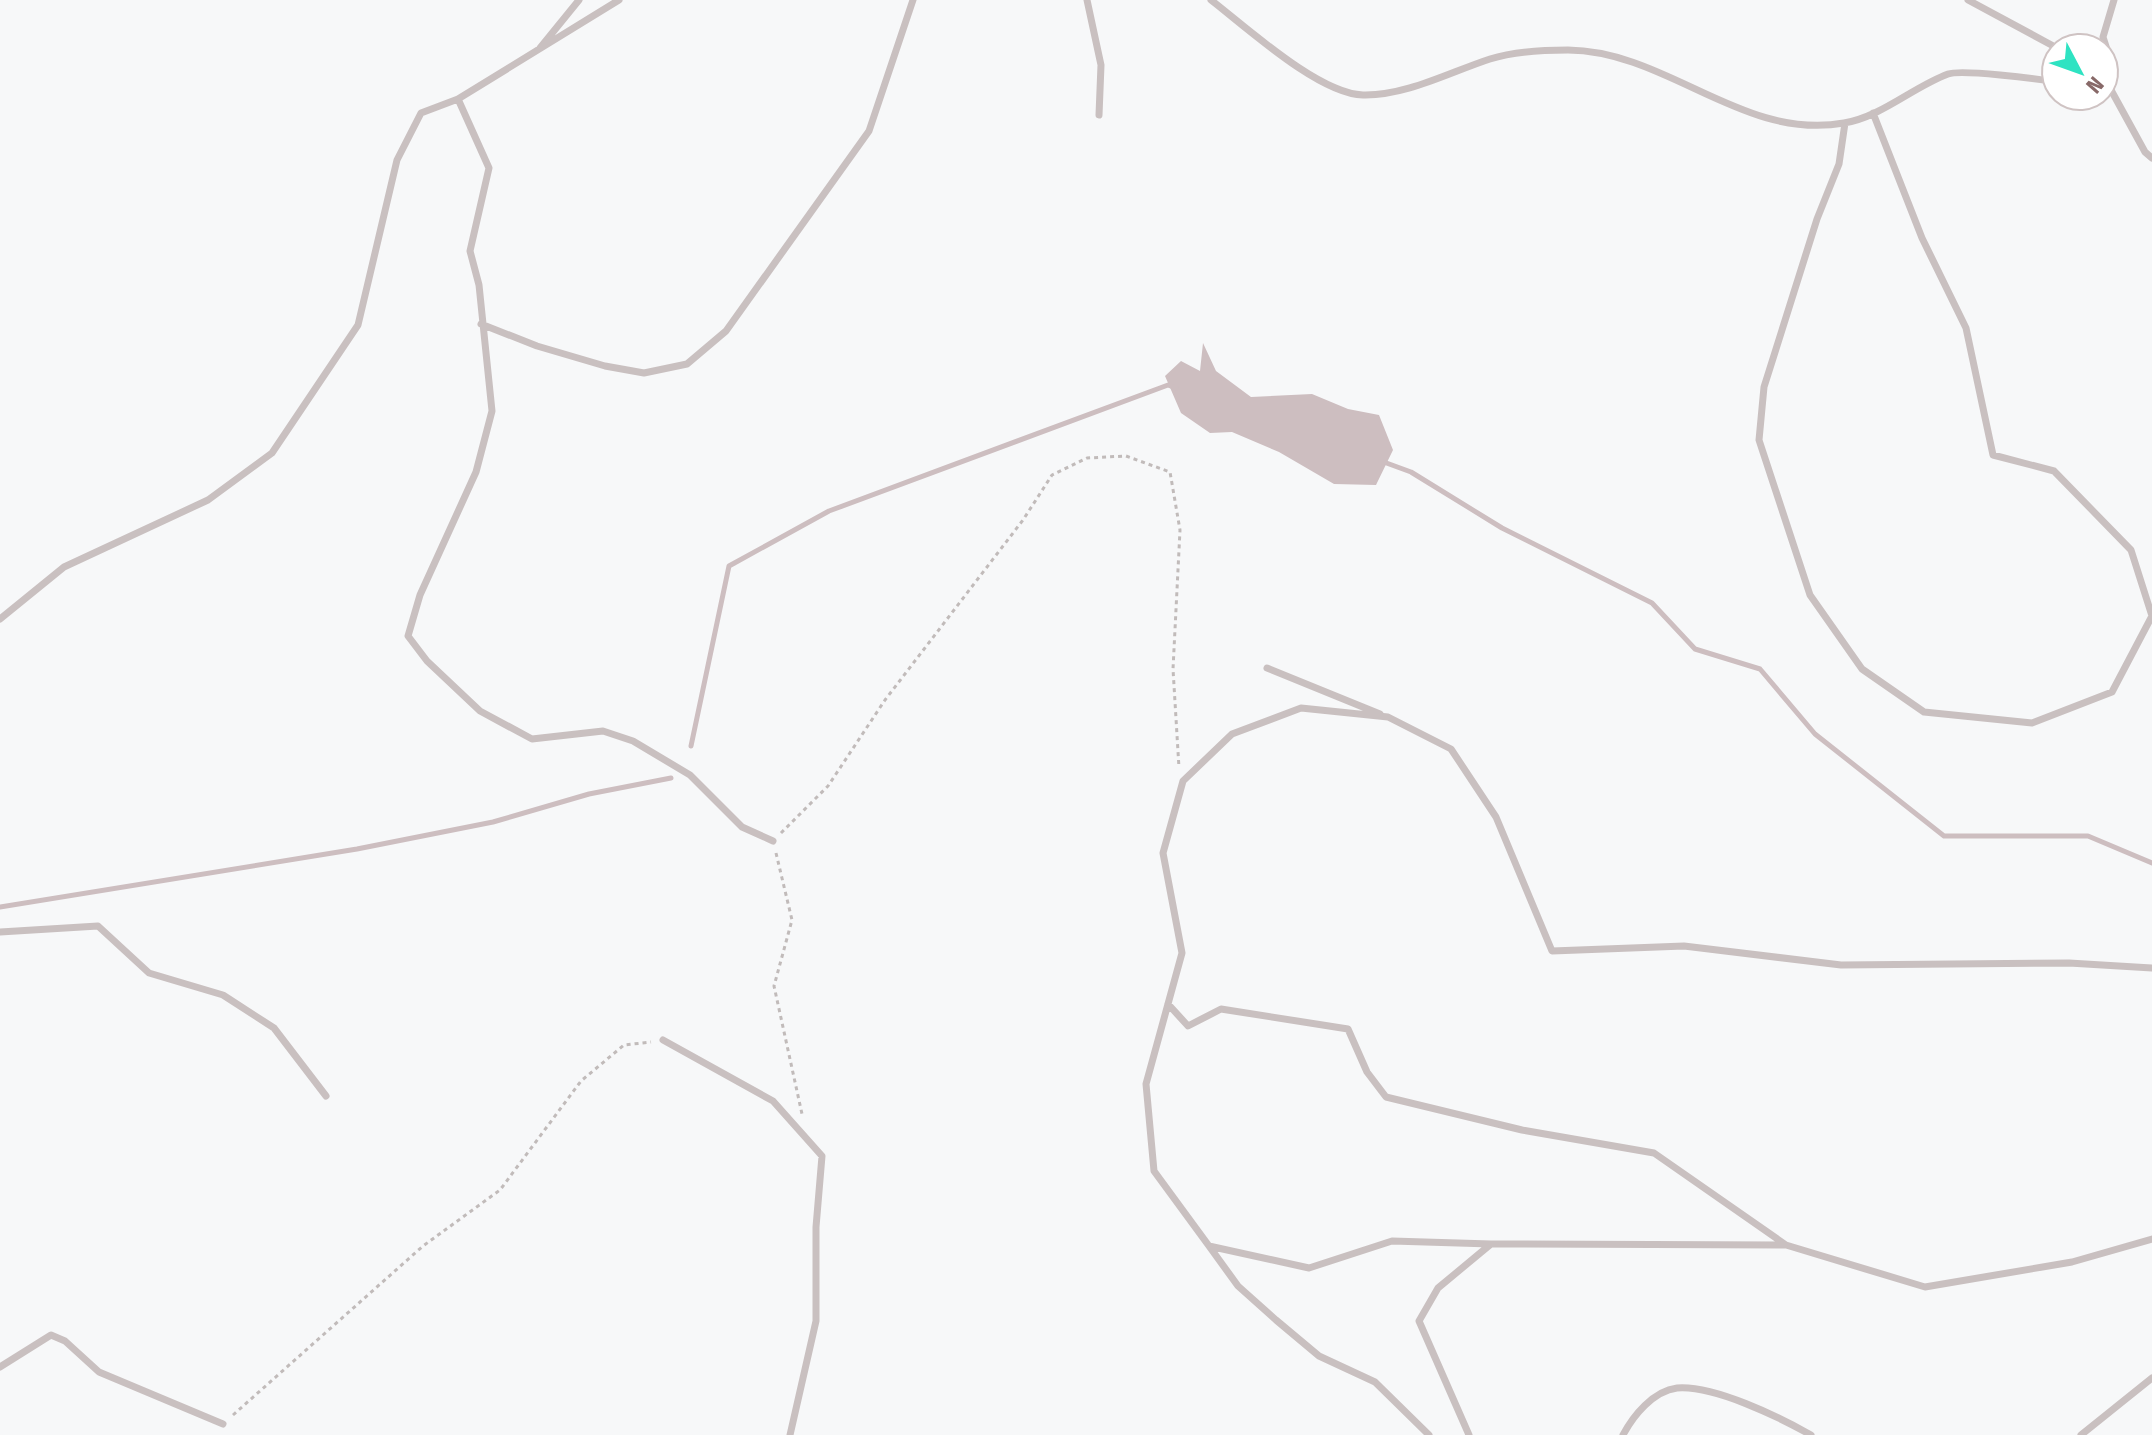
<svg xmlns="http://www.w3.org/2000/svg" width="2152" height="1435" font-family="'Fira Sans Condensed',sans-serif">
<style>
.water{fill:#cdbec0}
.lines{fill:none;stroke-linecap:round;stroke-linejoin:round}
.stream{stroke:#cdbec0;stroke-width:5}
.path{stroke:#c1bbba;stroke-width:3;stroke-dasharray:4 4;stroke-linecap:butt}
.lane{stroke:#c9c0c0;stroke-width:7}
</style>
<rect width="100%" height="100%" fill="#f7f8f9"/>
<path class="water" d="M1203 343 1216 371 1251 397 1312 394 1348 409 1379 415 1393 450 1376 485 1334 484 1279 452 1232 432 1210 433 1181 413 1165 376 1181 361 1200 371Z"/>
<g class="lines">
<path class="stream" d="M1381 461 1411 472 1502 528 1652 603 1695 649 1760 669 1815 734 1944 836H2088L2152 863
M691 746 729 566 829 511 1168 385 1176 388
M0 907 357 849 493 822 589 794 671 778"/>
<path class="path" d="M781 833 828 786 885 700 1023 520 1052 475 1087 458 1126 456 1170 472 1180 530 1173 669 1179 768
M776 853 792 920 774 986 802 1114
M233 1415 423 1246 500 1190 581 1081 624 1045 651 1042"/>
<path class="lane" d="M1087 0 1101 65 1099 115
M1211 0C1246 27 1319 94 1363 95 1406 96 1450 72 1490 59 1512 52 1545 50 1568 50 1668 51 1742 141 1844 123 1881 117 1913 87 1948 74 1962 69 2037 79 2056 82
M1968 0 2057 48
M540 48 579 0
M2104 64 2112 65 2111 90 2145 152 2152 158
M2112 65 2103 37 2114 0
M458 99 489 168 470 251 479 285 492 411 476 472 420 595 408 636 427 661 480 711 532 739 603 731 633 741 690 775 742 827 773 841
M1845 123 1839 164 1817 219 1764 387 1759 440 1810 595 1862 669 1924 712 2032 723 2112 692 2152 616 2131 550 2054 471 1993 455 1966 328 1922 238 1873 113
M481 324 537 346 605 366 644 373 687 364 726 331 869 131 913 0
M0 619 64 567 208 500 272 453 358 325 397 160 421 113 458 99 619 0
M1267 668 1380 714
M0 932 98 926 149 973 223 995 274 1028 326 1096
M1168 1004 1188 1026 1221 1009 1348 1029 1367 1072 1386 1097 1522 1130 1654 1153 1786 1245 1925 1287 2072 1262 2152 1239
M663 1040 773 1101 822 1156 816 1227V1321L790 1435
M1491 1244 1392 1241 1309 1268 1209 1246 1154 1171 1146 1084 1182 953 1163 853 1183 781 1232 734 1301 708 1388 717 1451 749 1496 817 1552 951 1684 946 1841 965 2069 963 2152 968
M1209 1246 1238 1286 1276 1320 1319 1356 1375 1382 1429 1435
M0 1367 51 1335 65 1341 99 1372 223 1424
M1469 1435 1419 1321 1438 1288 1491 1244 1784 1245
M1623 1435C1633 1416 1653 1391 1677 1388 1714 1385 1779 1417 1811 1435
M2081 1435 2152 1378"/>
</g>
<g transform="translate(2080 72) rotate(131)"><circle r="38" fill="#ffffff" stroke="#cfc3c3" stroke-width="2"/>
<path d="M0-6L14 30L0 20L-14 30Z" fill="#2ee3c2"/>
<text y="-12" font-size="22" font-weight="bold" text-anchor="middle" fill="#886968">N</text>
</g>
</svg>
